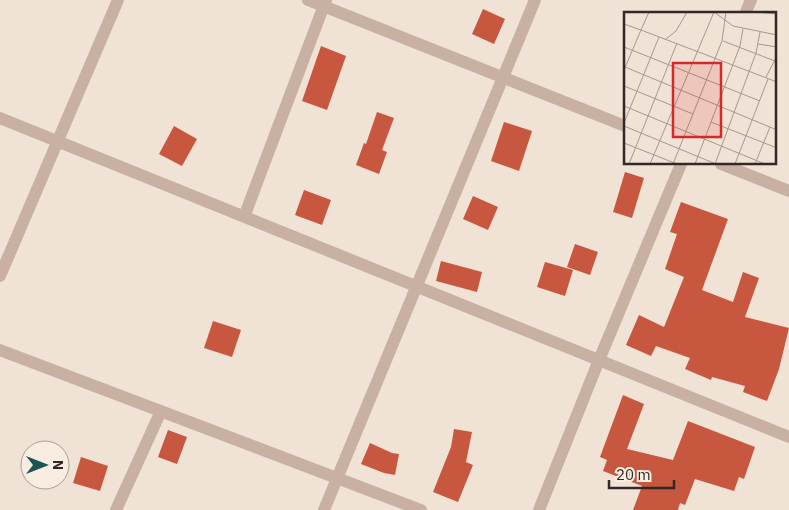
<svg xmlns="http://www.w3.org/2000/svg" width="789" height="510" font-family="'IBM Plex Sans',sans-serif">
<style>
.building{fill:#c7573e}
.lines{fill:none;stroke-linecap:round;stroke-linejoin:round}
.street{stroke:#c8b1a2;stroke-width:12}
.inset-road{fill:none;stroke:#a5988f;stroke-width:1}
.view{fill:#d62828;fill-opacity:0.15;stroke:#d62828;stroke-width:2.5}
.inset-edge{fill:none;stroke:#332825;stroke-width:2.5}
</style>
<rect width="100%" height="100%" fill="#f1e2d6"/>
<path class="building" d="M483 9 505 19 494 44 472 34Z
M321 46 346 56 327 110 302 101Z
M377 112 394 118 382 150 387 152 379 174 356 165 364 143 366 144Z
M504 122 532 131 519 171 491 161Z
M174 126 197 139 182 166 159 154Z
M625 172 644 178 632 218 613 212Z
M304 190 331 200 322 225 295 215Z
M473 196 498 207 488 230 463 219Z
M681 202 728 219 702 290 733 302 743 272 759 278 745 317 789 328 779 369 767 401 743 392 745 386 712 377 711 380 685 369 690 358 656 346 651 356 626 345 639 315 664 327 684 277 665 269 677 234 670 232Z
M575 244 598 252 590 275 567 267Z
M441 261 482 272 477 292 436 281Z
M545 262 573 270 565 296 537 287Z
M213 321 241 330 232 357 204 348Z
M623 395 644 404 627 449 673 460 688 421 755 447 744 479 739 477 734 491 695 479 685 505 680 503 678 510H633L642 486 603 471 607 460 600 457Z
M454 429 472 432 466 462 473 465 458 502 433 492 451 447Z
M168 430 187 437 177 464 158 457Z
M370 443 392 453 399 454 395 475 384 473 361 464Z
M81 457 108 466 100 491 73 483Z"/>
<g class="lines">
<path class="street" d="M308 0 625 126
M745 14 751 0
M0 118 789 437
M721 164 789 191
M244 217 326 0
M0 276 118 0
M0 350 421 510
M116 510 161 411
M324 510 535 0
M539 510 599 360 681 164"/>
</g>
<g transform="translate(624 12)">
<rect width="152" height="152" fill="#f1e2d6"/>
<path class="inset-road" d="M90 0 109 14 153 23M131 0 153 2M0 12 17 18 25 0M42 27 52 19 63 0M99 29 151 49M134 32 153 35M0 35 136 89M1 55 153 118M0 58 17 18 153 70M142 65 153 44M0 74 69 102M0 94 141 152M87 110 153 136M0 111 35 25M0 114 92 152M0 131 53 152M5 152 53 31M26 152 90 0M49 152 98 29 102 0M71 152 116 34 119 17M91 152 132 41 136 20M111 152 144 67M131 152 146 115"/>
<path class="view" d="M49 51H97V125H49Z"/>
<rect width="152" height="152" class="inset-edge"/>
</g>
<g transform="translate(45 465) rotate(90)"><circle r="24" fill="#f9ede2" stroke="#aa9e96"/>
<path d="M0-4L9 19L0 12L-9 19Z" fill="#1b5454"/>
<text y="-8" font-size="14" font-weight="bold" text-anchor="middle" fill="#332825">N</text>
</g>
<path d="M609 480v8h65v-8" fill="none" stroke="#332825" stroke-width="2.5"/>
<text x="616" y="480" font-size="15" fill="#332825" stroke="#f9ede2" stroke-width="4" paint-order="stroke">20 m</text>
</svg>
